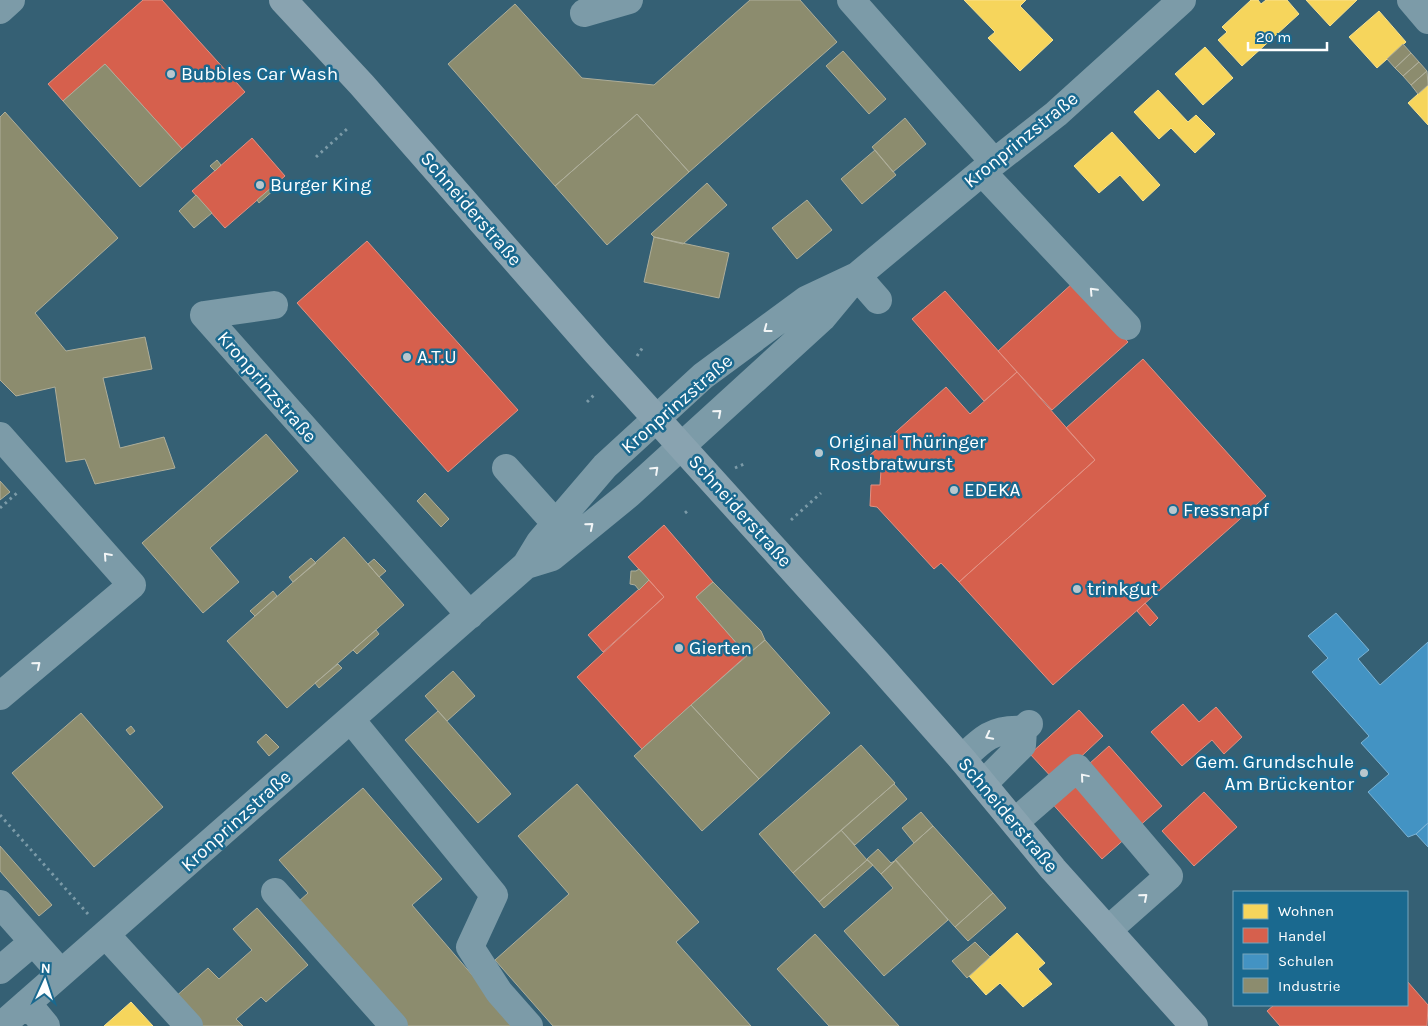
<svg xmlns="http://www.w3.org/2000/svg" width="1428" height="1026" font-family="Karla,sans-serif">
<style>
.homes{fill:#f6d55c;stroke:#f9e28d}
.shops{fill:#d6604d;stroke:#e29082}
.schools{fill:#4393c3;stroke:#7bb3d5}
.industry{fill:#8c8c6e;stroke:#aeae9a}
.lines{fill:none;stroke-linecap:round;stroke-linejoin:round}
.path{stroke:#7c9ba8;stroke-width:3;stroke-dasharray:2.5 4;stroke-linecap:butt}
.minor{stroke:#7c9ba8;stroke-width:28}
.major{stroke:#89a3b0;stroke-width:28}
.oneway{stroke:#f2f5f6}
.poi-dot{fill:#b8c7ce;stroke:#1a698f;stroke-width:2}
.labels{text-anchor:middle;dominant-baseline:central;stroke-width:5;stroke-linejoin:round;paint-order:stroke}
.poi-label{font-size:19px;fill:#fff;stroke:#1a698f;text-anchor:start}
.street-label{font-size:19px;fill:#fff;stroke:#1a698f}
</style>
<rect width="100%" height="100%" fill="#356074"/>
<path class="homes" d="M964 0H1026L1020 6 1053 40 1020 71 988 38 995 32Z
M1251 0H1258L1261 4 1266 0H1287L1299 14 1242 66 1218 40 1227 32 1222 27Z
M1306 0H1357L1330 26Z
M1379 11 1406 42 1377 68 1349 37Z
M1205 47 1233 78 1203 105 1175 74Z
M1428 85V125L1408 103Z
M1158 90 1188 122 1196 115 1215 134 1195 153 1171 128 1159 139 1134 112Z
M1112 132 1160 185 1143 201 1120 175 1099 193 1074 166Z
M1017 933 1045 963 1038 969 1052 984 1023 1007 1000 983 986 995 969 976Z
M131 1002 153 1026H104Z"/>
<path class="shops" d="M143 0H162L245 92 182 149 105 64 63 101 48 84Z
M252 138 285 176 225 228 192 191Z
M367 241 518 410 448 472 297 303Z
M1074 282 1128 342 1052 410 998 351Z
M945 291 1017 372 984 401 912 319Z
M1143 359 1266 496 1053 685 959 582 1095 460 1066 428Z
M1017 372 1095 460 959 582 941 563 934 569 877 507 870 506 871 485H880L881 470 869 456 946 387 970 414Z
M664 525 713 582 696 597 747 655 642 749 577 677 664 597 628 557Z
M649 580 664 597 603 652 588 635Z
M1145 603 1158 618 1150 626 1137 611Z
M1183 704 1199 722 1216 707 1242 737 1224 754 1212 740 1182 766 1151 732Z
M1079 710 1103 736 1055 781 1030 754Z
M1109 746 1162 806 1102 859 1049 800Z
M1204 792 1237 827 1194 866 1162 831Z
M1407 981 1428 1005 1427 1026H1280L1267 1011 1274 1005H1407Z"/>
<path class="schools" d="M1336 613 1369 650 1358 659 1380 685 1428 642V823L1416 834 1408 837 1368 792 1389 774 1361 743 1369 736 1312 672 1328 658 1308 636Z
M1428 823V847L1416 834Z"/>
<path class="industry" d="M750 0H800L837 42 689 172 637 114 555 186 448 64 515 4 582 78 654 85Z
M1403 44 1411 53 1395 68 1387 59Z
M843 51 886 99 869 114 826 66Z
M1411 53 1419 62 1403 76 1395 68Z
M1419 62 1427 71 1411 85 1403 76Z
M105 64 182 149 140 187 63 101Z
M1427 71 1428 85 1418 94 1411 85Z
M5 112 118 238 35 313 66 351 145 337 152 369 103 378 120 448 164 437 175 468 95 484 85 459 66 462 55 387 16 396 0 380V117Z
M637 114 689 172 607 245 555 186Z
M905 118 926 144 893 172 872 147Z
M875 150 896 175 862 204 841 179Z
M217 160 221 165 215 171 210 166Z
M280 180 283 182 259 203 257 200Z
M707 183 727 205 683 244 654 237 651 234Z
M196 195 212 213 194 228 179 211Z
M807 200 832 230 797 259 772 228Z
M654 237 729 253 719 298 644 282Z
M266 434 298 471 210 548 239 582 203 613 142 543Z
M0 481 10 492 0 500Z
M425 493 449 519 441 527 417 501Z
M344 537 404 605 287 708 227 641Z
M311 558 316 563 293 582 289 577Z
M374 559 386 571 379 577 368 564Z
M639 569 649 580 639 590 635 585 630 584 631 571H636Z
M713 582 761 631 765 640 747 655 696 597Z
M273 591 277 596 255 616 250 611Z
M376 630 379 634 357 654 353 650Z
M765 640 830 713 759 779 691 705Z
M338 664 342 668 319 688 315 683Z
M453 671 475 696 447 721 425 696Z
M691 705 759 779 702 831 634 756Z
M438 711 511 794 478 823 405 740Z
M81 713 163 807 94 867 12 773Z
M131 726 135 731 130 735 126 730Z
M266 734 279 747 269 756 257 742Z
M861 745 895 783 793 873 759 834Z
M577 784 699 922 676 942 751 1026H553L495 960 569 894 518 836Z
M894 784 907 799 855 845 841 830Z
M363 788 442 879 412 905 516 1026H405L298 902 308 893 279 860Z
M921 812 933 826 914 843 902 828Z
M933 826 993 893 955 927 895 860Z
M841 830 867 860 819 902 793 873Z
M0 846 52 905 39 916 0 871Z
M878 849 891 863 896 860 881 874 867 859Z
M867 860 873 865 824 908 819 902Z
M896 860 948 920 884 976 844 931 893 888 881 874Z
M993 893 1006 908 968 941 955 927Z
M257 908 308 965 266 1002 261 997 236 1019 243 1026H199L174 998 208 968 219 979 252 950 233 929Z
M815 934 899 1026H829L777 969Z
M975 942 990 957 967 978 952 961Z"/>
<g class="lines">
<path class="path" d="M316 157 347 129
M637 356 643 347
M587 402 595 394
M735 468 744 464
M0 508 17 493
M685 513 690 509
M791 520 821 493
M0 815 88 914"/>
<path class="minor" d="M851 0 994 162
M1411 0 1428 20
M0 10 11 0
M584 13 629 0
M982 172 1127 326
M857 276 878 300
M204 315 470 615
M204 315 274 305
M0 436 132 585 0 696
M506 468 557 525
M526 565 552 557 629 494 822 318 851 283
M352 721 494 895 470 947 499 992 529 1026
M962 759C982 739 993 728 1023 730
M983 784 1022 745 1023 730 1029 724
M1015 822 1077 768 1169 876 1108 930
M275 892 394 1026
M0 904 61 973
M106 935 189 1026
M0 970 33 942
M27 1003 46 1026
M1 1026 526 565 540 542 605 466 703 376 806 300 857 276 869 266 982 172 1056 114 1182 0"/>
<path class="major" d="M283 0 362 85 597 353 878 664 962 759 1053 869 1194 1026"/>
</g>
<defs><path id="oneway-chevron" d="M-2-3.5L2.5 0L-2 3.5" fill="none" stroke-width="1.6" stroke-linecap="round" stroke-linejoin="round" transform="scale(1.25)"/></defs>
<g class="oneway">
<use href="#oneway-chevron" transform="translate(1093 291) rotate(-133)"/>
<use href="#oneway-chevron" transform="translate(767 329) rotate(143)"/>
<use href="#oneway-chevron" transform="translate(718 413) rotate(-41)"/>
<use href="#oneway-chevron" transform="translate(655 470) rotate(-43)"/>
<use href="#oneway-chevron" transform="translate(590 526) rotate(-40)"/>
<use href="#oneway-chevron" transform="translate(107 556) rotate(-132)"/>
<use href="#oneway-chevron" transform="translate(37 665) rotate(-40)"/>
<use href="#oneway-chevron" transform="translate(989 736) rotate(153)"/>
<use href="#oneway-chevron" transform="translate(1084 777) rotate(-130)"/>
<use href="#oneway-chevron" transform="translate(1144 897) rotate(-41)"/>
</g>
<g class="poi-dot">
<circle cx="171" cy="74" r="5"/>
<circle cx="260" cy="185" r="5"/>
<circle cx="407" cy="357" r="5"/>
<circle cx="819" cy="453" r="5"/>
<circle cx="954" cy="490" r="5"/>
<circle cx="1173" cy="510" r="5"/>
<circle cx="1077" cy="589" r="5"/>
<circle cx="679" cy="648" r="5"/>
<circle cx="1364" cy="773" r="5"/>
</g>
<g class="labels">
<g class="poi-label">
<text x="181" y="74">Bubbles Car Wash</text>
<text x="270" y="185">Burger King</text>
<text x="417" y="357">A.T.U</text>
<text x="829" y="442">Original Thüringer<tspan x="829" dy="22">Rostbratwurst</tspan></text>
<text x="964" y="490">EDEKA</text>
<text x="1183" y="510">Fressnapf</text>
<text x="1087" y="589">trinkgut</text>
<text x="689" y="648">Gierten</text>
<text x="1354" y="762" text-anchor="end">Gem. Grundschule<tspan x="1354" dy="22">Am Brückentor</tspan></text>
</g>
<g class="street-label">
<text transform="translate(1021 140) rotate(-39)">Kronprinzstraße</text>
<text transform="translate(471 209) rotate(49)">Schneiderstraße</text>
<text transform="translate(267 387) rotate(49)">Kronprinzstraße</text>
<text transform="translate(677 404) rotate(-41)">Kronprinzstraße</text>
<text transform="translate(740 511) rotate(48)">Schneiderstraße</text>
<text transform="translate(1008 815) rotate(50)">Schneiderstraße</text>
<text transform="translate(236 821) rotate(-42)">Kronprinzstraße</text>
</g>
</g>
<rect x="1233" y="891" width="175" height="115" fill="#1a698f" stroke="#76a5bc"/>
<rect x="1243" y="904" width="25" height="15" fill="#f6d55c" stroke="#76a5bc"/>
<text x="1278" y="916" font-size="15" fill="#ffffff">Wohnen</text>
<rect x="1243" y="928" width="25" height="15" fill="#d6604d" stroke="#76a5bc"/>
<text x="1278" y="941" font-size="15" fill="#ffffff">Handel</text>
<rect x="1243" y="954" width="25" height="15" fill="#4393c3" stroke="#76a5bc"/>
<text x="1278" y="966" font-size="15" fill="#ffffff">Schulen</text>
<rect x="1243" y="978" width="25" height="15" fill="#8c8c6e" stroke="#76a5bc"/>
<text x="1278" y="991" font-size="15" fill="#ffffff">Industrie</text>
<g transform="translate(45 981) rotate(3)" stroke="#1a698f" stroke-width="4" paint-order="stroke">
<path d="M0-4L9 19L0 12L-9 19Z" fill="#ffffff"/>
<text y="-8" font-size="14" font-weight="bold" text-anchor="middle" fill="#ffffff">N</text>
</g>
<path d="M1248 42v8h79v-8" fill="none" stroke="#ffffff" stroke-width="2.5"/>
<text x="1256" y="42" font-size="15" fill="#ffffff" stroke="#1a698f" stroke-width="4" paint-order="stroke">20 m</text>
</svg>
